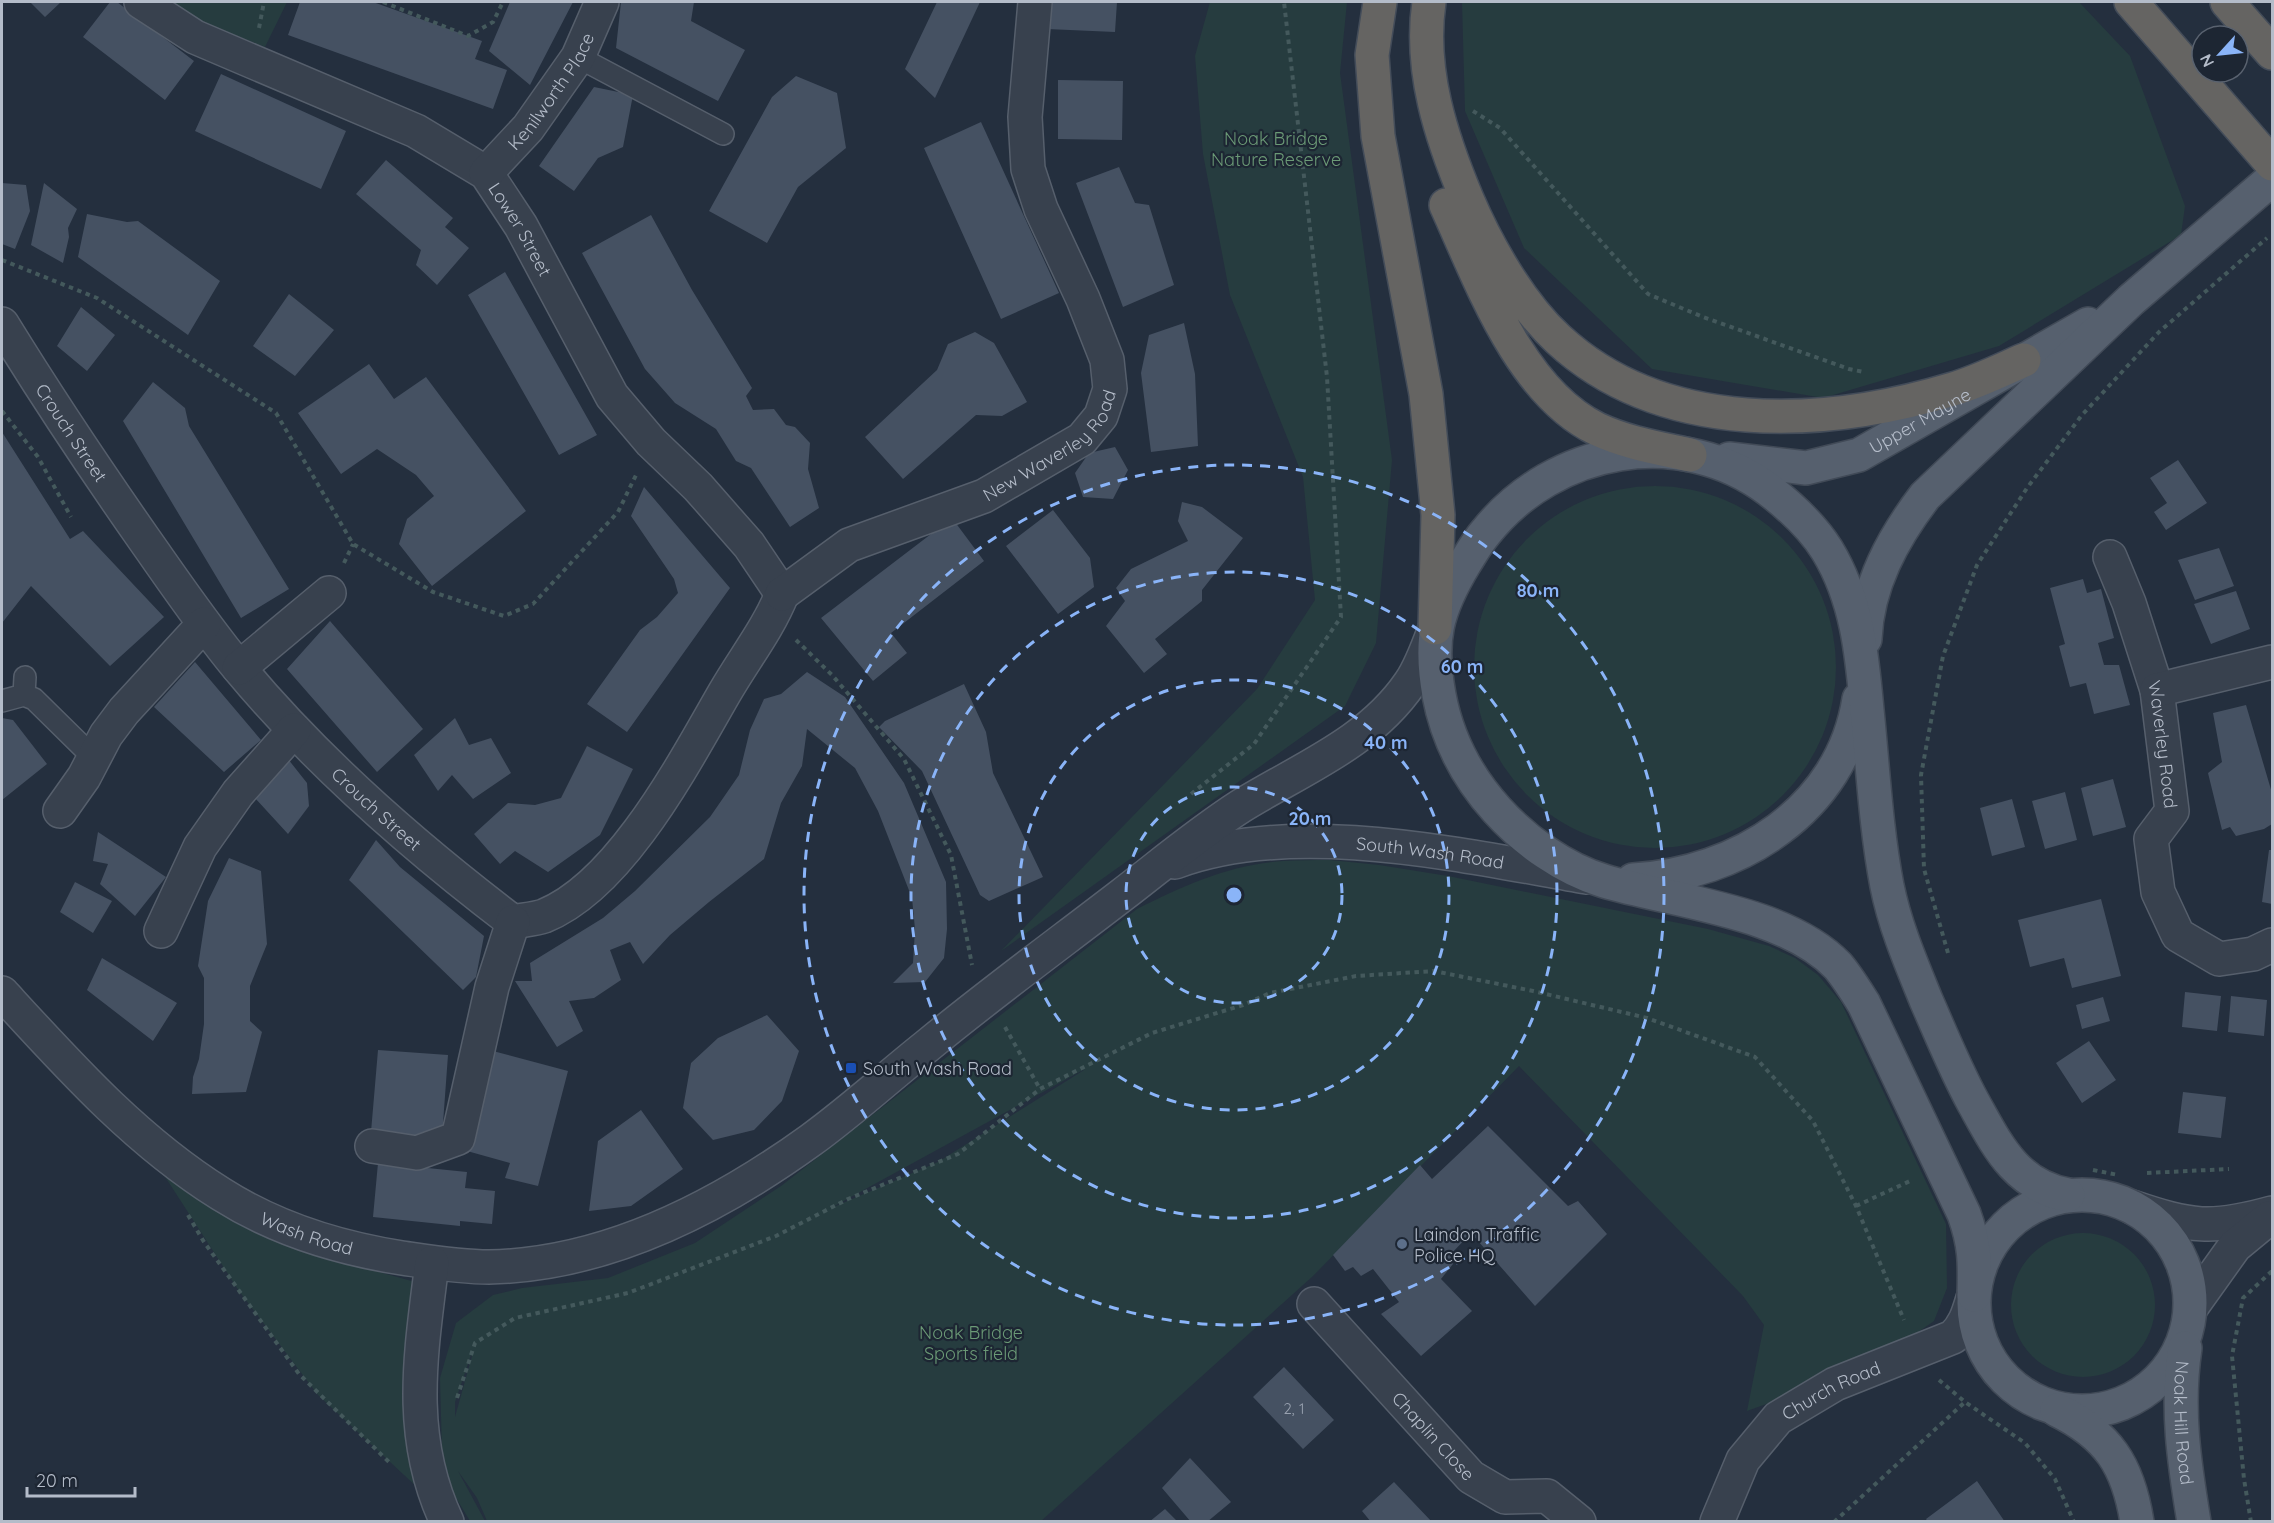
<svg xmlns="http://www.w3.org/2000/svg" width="2274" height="1523" font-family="Quicksand,sans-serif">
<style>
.green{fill:#263c3f;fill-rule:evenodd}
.building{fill:#455162}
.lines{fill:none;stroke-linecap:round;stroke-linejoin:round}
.service-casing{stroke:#565f6c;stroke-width:24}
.minor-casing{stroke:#565f6c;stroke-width:36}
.tertiary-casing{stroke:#565f6c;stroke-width:36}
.primary-casing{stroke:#414a57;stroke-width:36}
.trunk-casing{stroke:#434c59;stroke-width:36}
.path{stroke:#44595c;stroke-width:4;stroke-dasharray:4.5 4.5;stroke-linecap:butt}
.service{stroke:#38414e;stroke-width:21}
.minor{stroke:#38414e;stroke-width:33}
.tertiary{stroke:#38414e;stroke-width:33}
.primary{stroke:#56606e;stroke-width:33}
.trunk{stroke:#656462;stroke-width:33}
.ring{fill:none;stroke:#8ab4f8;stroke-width:3;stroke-dasharray:10 8}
.transit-dot{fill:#1a4fb4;stroke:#1d2633;stroke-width:2}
.service-dot{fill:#5c6f8a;stroke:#1d2633;stroke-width:2}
.labels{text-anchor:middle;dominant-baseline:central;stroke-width:4.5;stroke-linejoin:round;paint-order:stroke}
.number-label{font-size:15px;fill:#98a1af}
.street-label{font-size:18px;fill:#b4bcc9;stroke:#1d2633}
.park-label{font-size:18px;fill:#6b9a76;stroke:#1d2633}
.poi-label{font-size:18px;fill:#b4bcc9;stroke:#1d2633;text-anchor:start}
.centre{fill:#8ab4f8;stroke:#1d2633;stroke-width:3}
.ring-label{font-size:18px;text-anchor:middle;font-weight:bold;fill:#8ab4f8;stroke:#1d2633;stroke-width:4.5;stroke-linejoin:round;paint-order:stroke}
</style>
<rect width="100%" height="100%" fill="#242f3e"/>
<path class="green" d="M163 2H287L265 47 180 14Z
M1210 2H1347L1340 73 1392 460 1376 643 1345 706 1001 951 1257 689 1315 600 1303 477 1230 295 1203 154 1195 56Z
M1462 2H2079L2130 56 2185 206 2181 235 1999 346 1823 398 1652 369 1524 248 1465 111Z
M1474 667a181 181 0 1 1 362 0a181 181 0 1 1-362 0Z
M1330 860 1379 865 1448 876 1708 929 1769 946 1795 958 1818 975 1841 1002 1946 1224 1947 1288 1934 1321 1911 1337 1783 1398 1747 1411 1764 1325 1743 1296 1519 1066 1313 1276 1041 1521H487L477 1498 458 1471 485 1521H470L453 1493 442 1453 440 1378 456 1323 493 1295 522 1288 608 1278 695 1243 781 1186 1137 909C1182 886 1231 864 1283 861 1298 860 1314 860 1330 860ZM1084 1070 938 1162 829 1209 1083 1070ZM471 1355 472 1356 455 1417V1402Z
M162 1172 361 1267 426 1285 432 1501 318 1395 239 1291Z
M2011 1305a72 72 0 1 1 144 0a72 72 0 1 1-144 0Z"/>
<path class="building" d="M30 2H61L45 17Z
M110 2H117L194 61 165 100 83 37Z
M300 2H373L482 41 475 59 507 70 493 109 288 35Z
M510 2H573L530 85 489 51Z
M621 2H694L691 21 745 50 718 101 616 48Z
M937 2H980L935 98 905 69Z
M1048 2H1117L1115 32 1047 29Z
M221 74 346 131 321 189 195 131Z
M796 76 837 93 846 148 798 187 767 243 709 211 772 97Z
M1058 80 1123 81 1122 140 1058 139Z
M594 87 633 95 623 147 598 158 574 191 539 166Z
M981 122 1059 293 1001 319 924 148Z
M386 160 453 218 445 227 469 248 437 285 416 265 421 250 356 194Z
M1119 167 1135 203 1149 205 1174 285 1123 307 1076 183Z
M2 183 26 185 30 211 15 249 2 244Z
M44 183 77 209 68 228 69 237 63 263 31 245Z
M87 214 127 222 138 221 220 281 188 335 78 257Z
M651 215 692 290 752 388 746 396 753 410 774 409 786 425 795 427 810 443 808 469 819 508 790 527 751 468 736 461 716 429 675 403 645 369 582 253Z
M505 272 597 435 559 455 468 295Z
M289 294 334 330 295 376 253 346Z
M81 307 115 335 87 371 57 346Z
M1184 323 1195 374 1198 446 1151 452 1141 373 1149 335Z
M975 332 994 343 1027 402 1002 416 976 415 903 479 865 437 937 370 948 344Z
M369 364 394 399 426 377 526 511 432 586 399 544 407 519 434 496 416 475 377 449 341 474 298 413Z
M153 382 185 408 189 426 289 589 241 618 123 421Z
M2 432 70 539 83 531 164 617 110 666 31 586 2 623Z
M1115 447 1128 470 1113 499 1083 497 1075 473 1089 453Z
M2178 460 2207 503 2166 530 2154 512 2167 503 2150 478Z
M644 487 730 588 627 732 587 704 640 630 657 617 678 593 674 579 631 516Z
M1182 502 1202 507 1243 538 1202 590V601L1155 639 1167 654 1144 673 1106 626 1125 601 1116 588 1131 569 1188 541 1178 521Z
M1053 510 1090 558 1094 587 1058 614 1006 546Z
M952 518 984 561 891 633 907 653 873 681 821 618Z
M2219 548 2234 586 2195 600 2178 560Z
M2083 579 2087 593 2101 589 2114 638 2098 643 2104 665H2119L2130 705 2094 714 2086 683 2070 687 2059 646 2065 644 2050 588Z
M2236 591 2250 629 2211 644 2194 604Z
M330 621 423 729 377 772 287 669Z
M195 662 261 740 224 772 154 707Z
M807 672 845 697 904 783 946 882 947 929 944 958 925 982 893 983 913 963 915 929 912 898 878 811 855 768 807 729 802 766 781 803 764 859 709 902 670 935 643 964 630 942 610 950 621 980 594 998 569 1001 583 1031 557 1047 515 981H532L530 963 603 918 635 891 710 817 739 775 750 730 764 699 781 694Z
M964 684 986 732 993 773 1043 877 989 901 980 895 922 771 879 727 885 721Z
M2246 705 2272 793V824L2264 829 2236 836 2230 827 2222 830 2208 773 2222 762 2213 713Z
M2 718 13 720 47 764 2 800Z
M455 718 469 745 491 738 511 773 473 799 452 775 438 791 414 755Z
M587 746 633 769 600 835 548 872 515 851 500 864 474 834 508 803 535 805 561 798Z
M288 759 307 783 309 806 288 834 255 798Z
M2113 779 2126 827 2093 836 2081 788Z
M2065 792 2077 840 2045 849 2032 801Z
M2012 799 2025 847 1992 856 1980 808Z
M98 832 166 877 135 916 100 884 108 864 93 861Z
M376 840 400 867 484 936 476 977 463 990 349 880Z
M2269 850H2272V904L2262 902Z
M229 858 261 871 267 944 250 986V1021L262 1032 246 1092 192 1094 193 1077 199 1059 204 1024V978L198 966 208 901Z
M75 882 112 901 93 933 60 912Z
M2101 899 2121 976 2072 988 2064 958 2030 967 2018 920Z
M102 958 177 1003 153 1041 87 990Z
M2185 992 2221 996 2217 1031 2182 1027Z
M2231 996 2267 1000 2264 1036 2228 1032Z
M2103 997 2110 1021 2082 1029 2076 1005Z
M767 1015 799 1051 782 1101 754 1130 713 1140 683 1108 691 1063 718 1038Z
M2089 1041 2116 1080 2082 1103 2056 1063Z
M378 1050 448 1055 442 1137 371 1132Z
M493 1051 568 1071 538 1186 505 1178 510 1163 467 1151Z
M2183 1092 2226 1097 2221 1138 2178 1133Z
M641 1110 683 1169 631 1206 589 1211 598 1141Z
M1488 1126 1568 1206 1578 1201 1607 1234 1535 1306 1471 1233 1450 1255 1453 1264 1441 1279 1472 1311 1421 1356 1381 1314 1399 1302 1373 1269 1361 1276 1353 1267 1345 1271 1333 1255 1420 1165 1432 1179Z
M378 1163 467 1172 465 1188 495 1191 492 1224 460 1221V1226L373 1217Z
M1284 1367 1334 1420 1303 1449 1253 1397Z
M1190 1458 1231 1502 1207 1522H1191L1162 1488Z
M1977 1481 2005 1522H1928L1926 1519Z
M1394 1482 1432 1522H1371L1362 1511Z
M1165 1509 1178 1522H1149Z"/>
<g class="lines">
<defs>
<path id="service" d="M578 57 723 134
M24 695 25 677
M2 701 24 695 34 699 94 758"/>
<g id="minor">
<path id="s1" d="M141 2 195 37 416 131 486 173 521 226 612 396 651 442 698 487 749 545 782 594"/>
<path id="s2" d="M486 173 528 128 578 57 602 2"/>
<path id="s3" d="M2 324C47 397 95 469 144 539 175 583 204 626 238 667 315 760 417 849 513 922 523 920 535 919 544 916 621 885 685 761 725 692 744 659 768 629 782 594"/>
<path id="s4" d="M2110 557 2129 603 2157 690 2172 811 2151 839 2158 892 2178 935 2219 959 2253 954 2272 945"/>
<path id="s5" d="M782 594 849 545 984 496 1082 439 1101 416 1110 389 1107 360 1083 299 1041 209 1028 169 1025 117 1035 2"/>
<path d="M239 668 329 593"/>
<path d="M2157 690 2272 662"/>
<path d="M60 811 84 777 106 735 124 711 204 624"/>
<path d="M161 931 200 847 238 793 294 730"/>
<path d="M372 1146 417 1153 458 1138 492 987 513 922"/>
<path d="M2132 1207C2191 1227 2211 1230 2272 1213"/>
<path id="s6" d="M1314 1304 1471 1477 1505 1497 1547 1496 1579 1522"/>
<path d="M2190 1309 2235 1246 2269 1218"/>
<path id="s7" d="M1717 1522 1743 1460 1778 1418 1835 1384 1953 1337C1966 1325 1969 1311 1974 1295"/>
</g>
<g id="tertiary">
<path id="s8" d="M1175 862C1295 817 1464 856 1587 877"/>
<path id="s9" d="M2 993C69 1066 136 1141 221 1194 276 1229 338 1248 402 1258 430 1262 460 1267 489 1267 607 1265 717 1208 811 1140 851 1111 888 1077 927 1046 990 994 1057 945 1122 895 1161 865 1199 833 1241 806 1301 769 1369 743 1410 683 1421 667 1428 647 1435 628"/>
<path d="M432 1263C421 1353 406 1435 447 1522"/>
</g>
<g id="primary">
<path id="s10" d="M1729 459 1806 468 1859 455 2088 324"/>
<path d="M1865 639C1867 585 1893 538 1925 496L2131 300 2272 179"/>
<path d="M1633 880C1738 874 1842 810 1859 699"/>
<circle cx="2082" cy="1303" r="108"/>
<path d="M1974 1295C1975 1263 1975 1244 1964 1214L1864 1004C1856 991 1848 978 1838 966 1785 911 1675 902 1604 881 1564 869 1525 841 1497 810 1468 778 1447 738 1439 695 1429 640 1436 611 1465 563 1472 552 1478 541 1486 532 1554 447 1680 423 1769 490 1791 507 1812 526 1827 550 1857 599 1862 654 1867 710 1873 769 1876 829 1887 886 1895 926 1911 963 1926 1000 1941 1034 1955 1069 1973 1102 1997 1145 2015 1185 2068 1195"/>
<path id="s11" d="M2185 1348C2176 1408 2184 1462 2194 1522"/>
<path d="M2057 1410C2108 1435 2128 1465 2137 1522"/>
</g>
<path id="trunk" d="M1380 2 1372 55 1378 136 1426 394 1438 515 1435 628
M1429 2C1419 70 1441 137 1467 199 1487 246 1520 304 1558 339 1663 436 1824 428 1953 389 1977 382 2001 370 2024 360
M2131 2 2272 164
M2227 2 2272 53
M1446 205C1480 279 1519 391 1597 429 1627 443 1658 448 1690 455"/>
</defs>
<use href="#service" class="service-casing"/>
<use href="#minor" class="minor-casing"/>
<use href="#tertiary" class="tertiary-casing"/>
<use href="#primary" class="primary-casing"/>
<use href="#trunk" class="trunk-casing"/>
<path class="path" d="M383 2 468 36 493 22 503 2
M259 28 264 2
M1473 111 1500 128 1648 294 1703 317 1849 369 1864 372
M2 260 97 298 276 413 353 544 433 592 504 616 533 604 618 512 636 475
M2 411 38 457 71 517
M344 563 353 544
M796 640 832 675 904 759 951 855 972 965
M1191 794 1254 744 1341 617 1327 377 1284 2
M1948 953 1924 869 1921 775 1943 656 1977 565 2027 488 2082 415 2159 332 2267 238
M1005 1027 1040 1089
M2093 1170 2118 1175
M2147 1173 2229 1169
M1856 1206 1910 1181
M188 1215 204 1242 299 1374 391 1464
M1939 1380 1965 1402 2025 1443 2055 1479 2074 1522
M457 1398 475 1343 515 1318 628 1293 776 1236 848 1199 958 1154 1040 1089 1152 1033 1243 1005 1270 993 1356 976 1434 971 1533 991 1647 1018 1755 1057 1813 1121 1856 1206 1904 1320
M1834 1522 1965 1402
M2251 1522 2244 1479 2232 1356 2243 1298 2272 1271"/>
<use href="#service" class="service"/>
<use href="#minor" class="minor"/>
<use href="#tertiary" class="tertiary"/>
<use href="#primary" class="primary"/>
<use href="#trunk" class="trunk"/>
</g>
<g class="ring">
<circle cx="1234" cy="895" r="108"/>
<circle cx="1234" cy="895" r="215"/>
<circle cx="1234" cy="895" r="323"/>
<circle cx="1234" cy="895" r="430"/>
</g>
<rect class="transit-dot" x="845" y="1062" width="12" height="12" rx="3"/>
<circle class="service-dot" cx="1402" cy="1244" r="6"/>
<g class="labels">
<g class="number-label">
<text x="1294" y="1408">2, 1</text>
</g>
<g class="street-label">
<text stroke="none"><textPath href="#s2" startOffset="105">Kenilworth Place</textPath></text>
<text stroke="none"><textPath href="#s1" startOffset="452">Lower Street</textPath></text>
<text stroke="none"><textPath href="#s10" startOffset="202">Upper Mayne</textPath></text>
<text stroke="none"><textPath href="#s3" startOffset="129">Crouch Street</textPath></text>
<text stroke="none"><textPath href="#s5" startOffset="312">New Waverley Road</textPath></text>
<text stroke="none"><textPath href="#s4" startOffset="196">Waverley Road</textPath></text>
<text stroke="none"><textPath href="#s3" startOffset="615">Crouch Street</textPath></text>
<text stroke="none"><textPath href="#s8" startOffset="258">South Wash Road</textPath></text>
<text stroke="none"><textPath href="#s9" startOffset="393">Wash Road</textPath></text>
<text stroke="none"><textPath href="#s7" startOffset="182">Church Road</textPath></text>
<text stroke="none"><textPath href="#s11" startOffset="75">Noak Hill Road</textPath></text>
<text stroke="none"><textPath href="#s6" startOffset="178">Chaplin Close</textPath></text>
</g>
<g class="park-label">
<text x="1276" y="138">Noak Bridge<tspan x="1276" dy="21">Nature Reserve</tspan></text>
<text x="971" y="1332">Noak Bridge<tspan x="971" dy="21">Sports field</tspan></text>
</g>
<g class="poi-label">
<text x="863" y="1068">South Wash Road</text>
<text x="1414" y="1234">Laindon Traffic<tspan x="1414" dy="21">Police HQ</tspan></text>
</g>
</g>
<circle cx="1234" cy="895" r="9" class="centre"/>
<g class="ring-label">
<text x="1538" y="597">80 m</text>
<text x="1462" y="673">60 m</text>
<text x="1386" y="749">40 m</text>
<text x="1310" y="825">20 m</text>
</g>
<rect width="2274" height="1523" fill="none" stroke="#b4bcc9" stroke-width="6"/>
<g transform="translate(2220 54) rotate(243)"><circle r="28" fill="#1d2633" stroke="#59626f" stroke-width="1.5"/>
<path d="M0-4.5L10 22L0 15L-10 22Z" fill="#8ab4f8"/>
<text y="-9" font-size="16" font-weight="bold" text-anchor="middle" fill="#b4bcc9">N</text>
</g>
<path d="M27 1487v9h108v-9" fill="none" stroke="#b4bcc9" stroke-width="3"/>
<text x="36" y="1487" font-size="18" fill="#b4bcc9" stroke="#1d2633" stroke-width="4.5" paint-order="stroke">20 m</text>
</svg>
